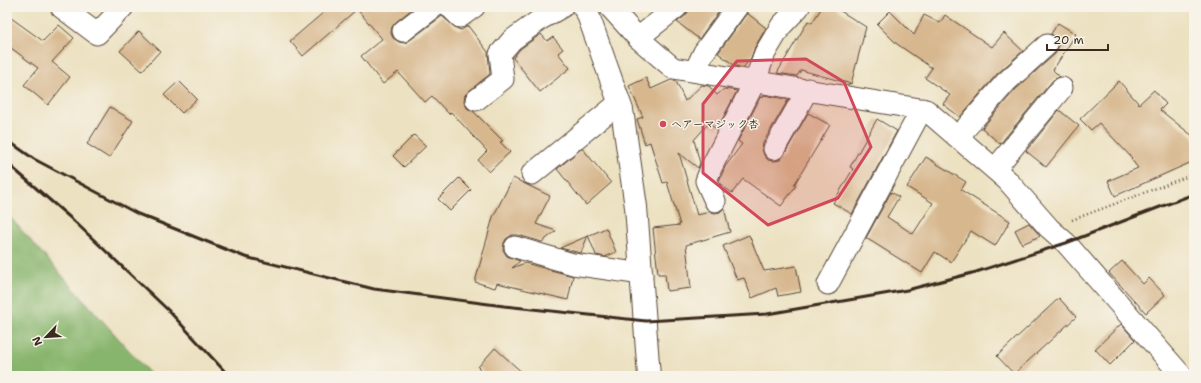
<svg xmlns="http://www.w3.org/2000/svg" width="1201" height="383" font-family="'Shantell Sans','Klee One',sans-serif">
<style>
.forest{fill:#88b56d;stroke:#627046}
.building{fill:#d7b78e}
.lines{fill:none;stroke-linecap:round;stroke-linejoin:round}
.minor-casing{stroke:#564536;stroke-width:23}
.tertiary-casing{stroke:#564536;stroke-width:24}
.path{stroke:#564536;stroke-width:2.5;stroke-dasharray:1 3;stroke-linecap:butt}
.minor{stroke:#fff;stroke-width:21}
.tertiary{stroke:#fff;stroke-width:22}
.rail{stroke:#3b2a1e;stroke-width:3}
.marked{fill:#d1495b;fill-opacity:0.2;stroke:#d1495b;stroke-width:3;stroke-linejoin:round}
.poi-dot{fill:#d1495b;stroke:#f7f3e8;stroke-width:1.5}
.labels{text-anchor:middle;dominant-baseline:central;stroke-width:3;stroke-linejoin:round;paint-order:stroke}
.poi-label{font-size:11px;font-weight:bold;fill:#3b2a1e;stroke:#f7f3e8;text-anchor:start}
</style>
<rect width="100%" height="100%" fill="#f7f3e8"/>
<filter id="ink" filterUnits="userSpaceOnUse"><feTurbulence type="fractalNoise" baseFrequency=".025" numOctaves="2"/><feDisplacementMap in="SourceGraphic" scale="8" xChannelSelector="R" yChannelSelector="G"/><feConvolveMatrix kernelMatrix="1 2 1 2 8 2 1 2 1" color-interpolation-filters="sRGB"/></filter>
<filter id="wash" filterUnits="userSpaceOnUse"><feTurbulence type="fractalNoise" baseFrequency=".012" numOctaves="4" result="noise"/><feDisplacementMap in="SourceGraphic" scale="16" xChannelSelector="R" yChannelSelector="G"/><feGaussianBlur stdDeviation="0.9" result="paint"/><feColorMatrix in="noise" values="0 0 0 0 0 0 0 0 0 0 0 0 0 0 0 0 0 1.4 0 .05"/><feComposite in="paint" operator="in"/></filter>
<g filter="url(#wash)">
<rect width="100%" height="100%" fill="#ece1c1"/>
<path class="forest" d="M7 214 152 376H7Z"/>
<g id="blocks">
<path class="building" d="M330 7H412L413 8 396 22 392 27 391 33 393 38 399 42 405 43 410 40 442 16 456 28 461 30 468 26 488 52 490 74 469 91 465 95 464 101 467 108 474 112 503 141 500 142 510 152 489 172 478 160 487 151 451 112 449 114 432 96 425 102 398 72 383 84 361 56 382 39 357 9 303 56 290 41Z
M689 7H722L699 39 677 22 685 16 688 12Z
M822 7H834L866 27 851 84 801 70 797 76 777 73 808 21 812 23Z
M890 11 914 35 924 15 940 23 945 15 992 47 1004 33 1023 51 997 74 960 117 943 104 950 95 925 78 932 68 897 44 877 24Z
M747 13 766 28 755 47 751 58 743 68 735 66 718 53Z
M7 15 43 41 59 25 74 38 52 62 70 77 48 105 24 85 38 68 7 45Z
M1058 23 1076 34 1053 70 1060 77 1053 80 1000 144 982 128 1015 90 1055 54 1058 48 1059 43 1056 37 1051 34Z
M139 31 160 51 142 71 120 51Z
M541 34 547 41 553 37 563 49 558 53 570 68 540 92 513 58 520 49Z
M646 78 651 89 671 80 676 81 685 101 702 85 709 86 717 95 724 89 737 91 717 129 708 124 694 140 700 163 698 168 679 153 697 215 710 212 714 213 720 212 724 208 730 232 686 245 691 288 667 291 665 274H658L653 228 680 225 667 182 663 183 650 142 645 144 637 119 643 117 629 86Z
M179 81 197 99 182 113 164 95Z
M1119 81 1139 104 1154 90 1166 104 1160 110 1194 137V161L1115 196 1108 181 1138 168 1131 159 1132 158 1099 123 1091 130 1080 119Z
M764 95 785 99 788 100 763 143 762 149 764 155 768 160 774 161 780 160 784 155 808 113 830 125 794 185 796 186 781 206 743 179 732 193 720 184 719 181 725 167 742 144 738 141 761 96 763 98Z
M110 107 133 121 109 158 87 144Z
M1059 110 1079 126 1046 167 1026 151Z
M877 119 897 131 852 214 833 203 853 169 850 167Z
M414 135 426 146 404 167 393 156Z
M582 148 611 183 586 205 557 169Z
M926 157 966 182 961 190 1010 221 995 246 971 231 951 262 935 252 922 273 866 238 891 192 899 197 887 217 913 234 933 203 907 187Z
M459 178 471 190 450 211 438 199Z
M513 178 550 196 536 224 556 231 542 242 518 235H512L506 239 504 243 503 250 507 256 520 261 512 268 525 263 573 276 568 300 497 283 495 288 475 282 493 217Z
M1029 223 1040 236 1022 244 1015 230Z
M606 228 616 252 605 257 596 255 588 235 581 253 560 248Z
M749 235 764 271 796 266 801 292 778 296 776 288 752 298 744 278 737 280 723 246Z
M1122 261 1143 284 1149 278 1165 295 1146 313 1109 273Z
M1059 298 1076 317 1014 374 997 356Z
M1121 324 1135 340 1110 365 1095 349Z
M495 348 526 376H487L478 367Z"/>
</g>
</g>
<g filter="url(#ink)">
<use href="#blocks" fill-opacity="0" stroke="#564536" stroke-width="1"/>
<g class="lines">
<defs>
<path id="minor" d="M61 7 97 34 123 7
M450 7 460 17 474 7
M610 7 638 38 673 68 926 110 1007 180 1049 228 1066 243 1182 376
M403 31 434 7
M638 38 677 7
M695 71 704 52 737 7
M476 100 503 79 500 54 512 40 541 19 562 7
M958 137 1006 82 1047 45
M774 149 808 89
M995 169 1062 88
M532 174 619 103
M715 201 706 181 711 168 755 81 765 53 781 26 799 7
M515 247 573 264 642 274
M828 284 922 109"/>
<path id="tertiary" d="M583 7 587 12 622 110 636 207 649 376"/>
</defs>
<use href="#minor" class="minor-casing"/>
<use href="#tertiary" class="tertiary-casing"/>
<path class="path" d="M1072 220 1194 174"/>
<use href="#minor" class="minor"/>
<use href="#tertiary" class="tertiary"/>
<path class="rail" d="M7 140 34 159 138 214 245 257 374 289 504 306 646 321 767 314 907 290 976 272 1066 243 1194 194
M7 163 74 221 168 310 229 376"/>
</g>
</g>
<path class="marked" d="M806 59 844 82 871 147 838 198 768 225 703 173V104L737 61Z"/>
<circle class="poi-dot" cx="663" cy="124" r="4"/>
<g class="labels">
<g class="poi-label">
<text x="671" y="124">ヘアーマジック杏</text>
</g>
</g>
<rect width="1201" height="383" fill="none" stroke="#f7f3e8" stroke-width="24"/>
<g transform="translate(46 337) rotate(245)" stroke="#f7f3e8" stroke-width="3" paint-order="stroke">
<path d="M0-3L7 15L0 10L-7 15Z" fill="#3b2a1e"/>
<text y="-6" font-size="11" font-weight="bold" text-anchor="middle" fill="#3b2a1e">N</text>
</g>
<path d="M1047 44v6h61v-6" fill="none" stroke="#3b2a1e" stroke-width="2"/>
<text x="1053" y="44" font-size="12" fill="#3b2a1e" stroke="#f7f3e8" stroke-width="3" paint-order="stroke">20 m</text>
</svg>
